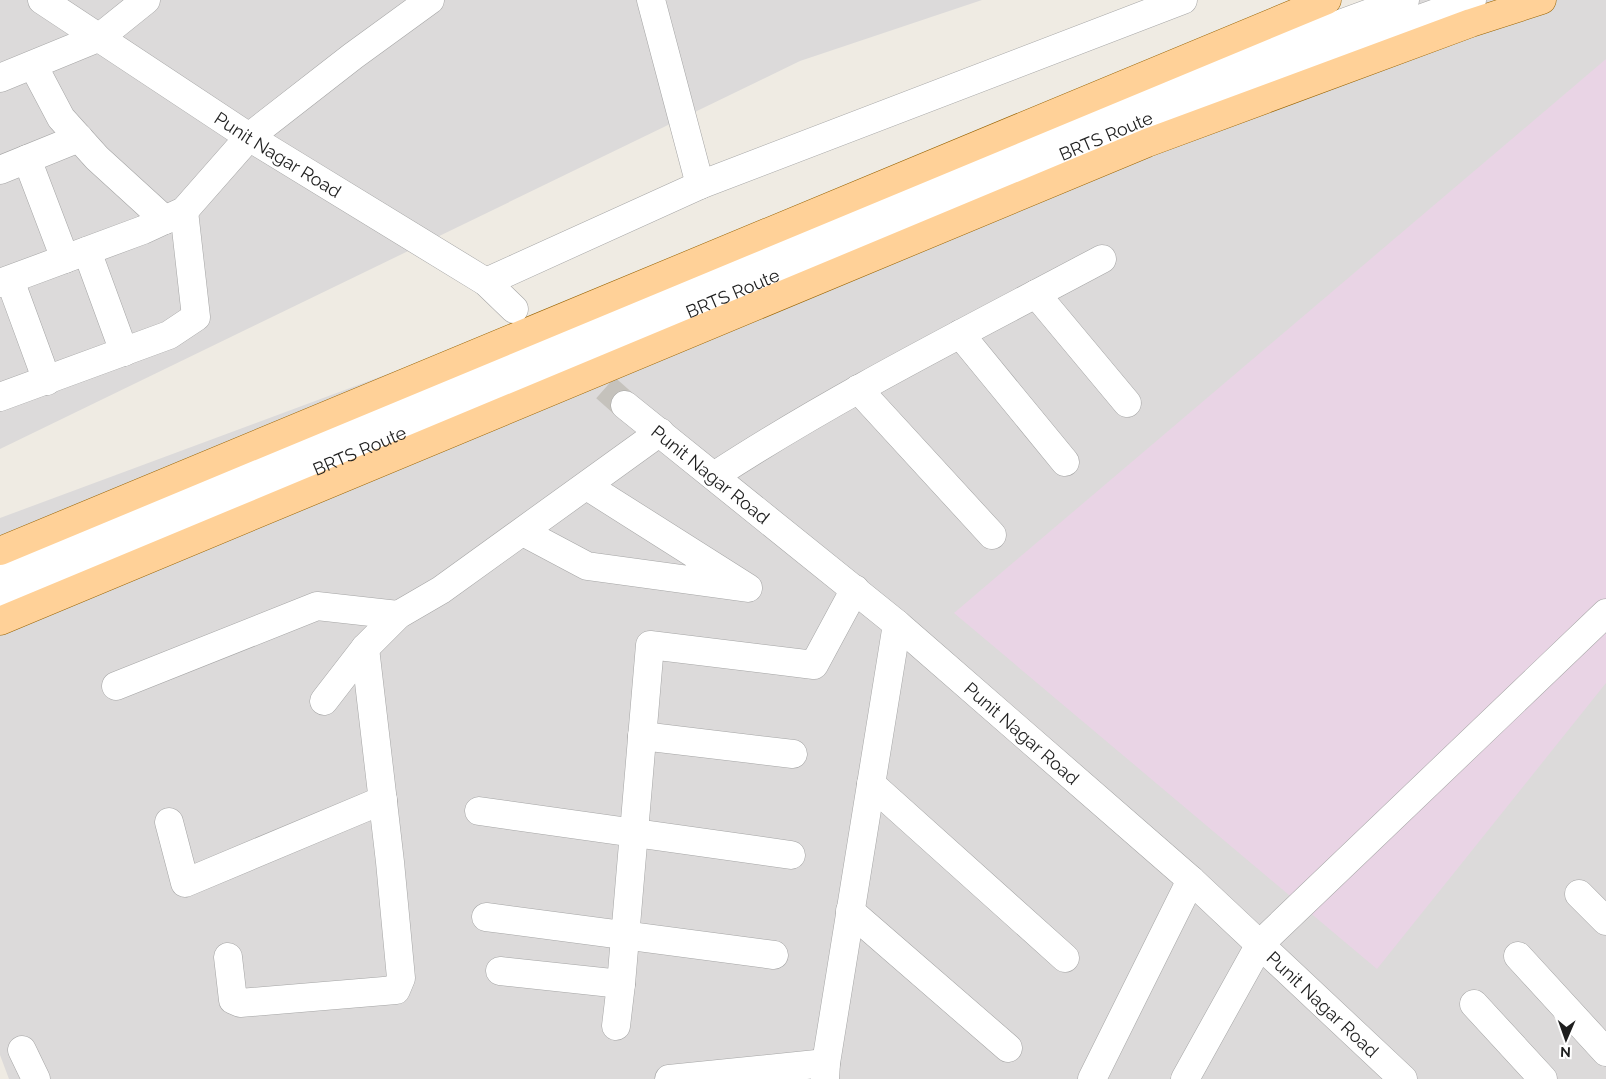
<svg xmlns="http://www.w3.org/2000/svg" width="1606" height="1079" font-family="Raleway,sans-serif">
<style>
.residential{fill:#dcdada}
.industrial{fill:#e9d4e5}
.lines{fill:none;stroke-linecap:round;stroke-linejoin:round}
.minor-tunnel{stroke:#c5c2bc;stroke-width:28;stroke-dasharray:28 14;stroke-linecap:butt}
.minor-casing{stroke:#a5a5a5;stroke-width:29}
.major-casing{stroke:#976200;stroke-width:29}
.minor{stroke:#fff;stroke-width:28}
.major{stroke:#ffd198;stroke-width:28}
.labels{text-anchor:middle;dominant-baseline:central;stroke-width:4;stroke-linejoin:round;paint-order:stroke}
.street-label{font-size:18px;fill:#1e1e1e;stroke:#fff}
</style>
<rect width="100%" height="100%" fill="#efebe3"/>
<path class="residential" d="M0 0H982L800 61 0 449Z
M1395 0H1606V1079H9L0 1055V518Z"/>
<path class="industrial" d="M1606 59V683L1377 969 954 613Z"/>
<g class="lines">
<path class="minor-tunnel" d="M574 360 625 405"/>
<defs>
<g id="minor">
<path id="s1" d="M42 0 249 137 486 282 514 309"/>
<path d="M651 0 700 185"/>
<path d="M33 65 61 118 97 158 165 220"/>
<path d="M0 78 100 37 146 0"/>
<path d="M27 159 65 259"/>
<path d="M0 170 79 138"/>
<path d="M87 251 124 352"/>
<path d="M10 280 47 381"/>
<path d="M486 282 700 185 1183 0"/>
<path d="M0 283 143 230 184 211 249 137 353 56 430 0"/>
<path d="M1036 294 1127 403"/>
<path d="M960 334 1065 462"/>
<path d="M858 389 992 535"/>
<path d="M0 397 169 335 196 317 184 211"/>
<path id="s2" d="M625 405 897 624 1191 880 1403 1079"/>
<path d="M714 476C838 395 971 329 1102 259"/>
<path d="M523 532 587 566 748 588 587 486"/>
<path d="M0 574 870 208 1142 97 1405 0"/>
<path id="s3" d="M0 602 1154 115 1472 0"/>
<path d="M116 686 317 606 398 615"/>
<path d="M324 701 365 648 398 615 441 590 660 432"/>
<path d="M642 736 793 754"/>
<path d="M871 784 1065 958"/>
<path d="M479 811 791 855"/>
<path d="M169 822 185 883 383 800"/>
<path d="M1579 894 1606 921"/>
<path d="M850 911 1008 1048"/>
<path d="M486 917 774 955"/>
<path d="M1518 956 1606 1052"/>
<path d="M228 957 233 1000 240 1003 396 990 401 978 390 862 365 648"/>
<path d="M500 971 621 984 650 645 814 665 855 589"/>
<path d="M1474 1004 1543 1079"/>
<path d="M616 1026 621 984"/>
<path d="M22 1050 36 1079"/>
<path d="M669 1079 826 1063"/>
<path d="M825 1079 826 1063 897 624"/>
<path d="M1092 1079 1191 880"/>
<path d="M1185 1079 1260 944 1606 613"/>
</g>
<path id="major" d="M0 551 1327 0
M0 621 1147 143 1471 23 1542 0"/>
</defs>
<use href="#minor" class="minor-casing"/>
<use href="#major" class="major-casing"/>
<use href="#minor" class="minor"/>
<use href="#major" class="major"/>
</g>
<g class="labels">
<g class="street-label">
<text stroke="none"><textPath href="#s3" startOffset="1200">BRTS Route</textPath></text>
<text stroke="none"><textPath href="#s1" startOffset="282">Punit Nagar Road</textPath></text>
<text stroke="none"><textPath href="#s3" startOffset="795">BRTS Route</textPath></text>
<text stroke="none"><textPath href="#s3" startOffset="390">BRTS Route</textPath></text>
<text stroke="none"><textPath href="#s2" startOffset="110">Punit Nagar Road</textPath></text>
<text stroke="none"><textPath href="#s2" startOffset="515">Punit Nagar Road</textPath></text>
<text stroke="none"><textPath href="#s2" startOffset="920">Punit Nagar Road</textPath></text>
</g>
</g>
<g transform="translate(1566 1039) rotate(182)" stroke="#ffffff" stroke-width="4" paint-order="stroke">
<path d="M0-4L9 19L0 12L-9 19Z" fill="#1e1e1e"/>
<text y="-8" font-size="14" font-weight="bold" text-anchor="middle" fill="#1e1e1e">N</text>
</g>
</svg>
